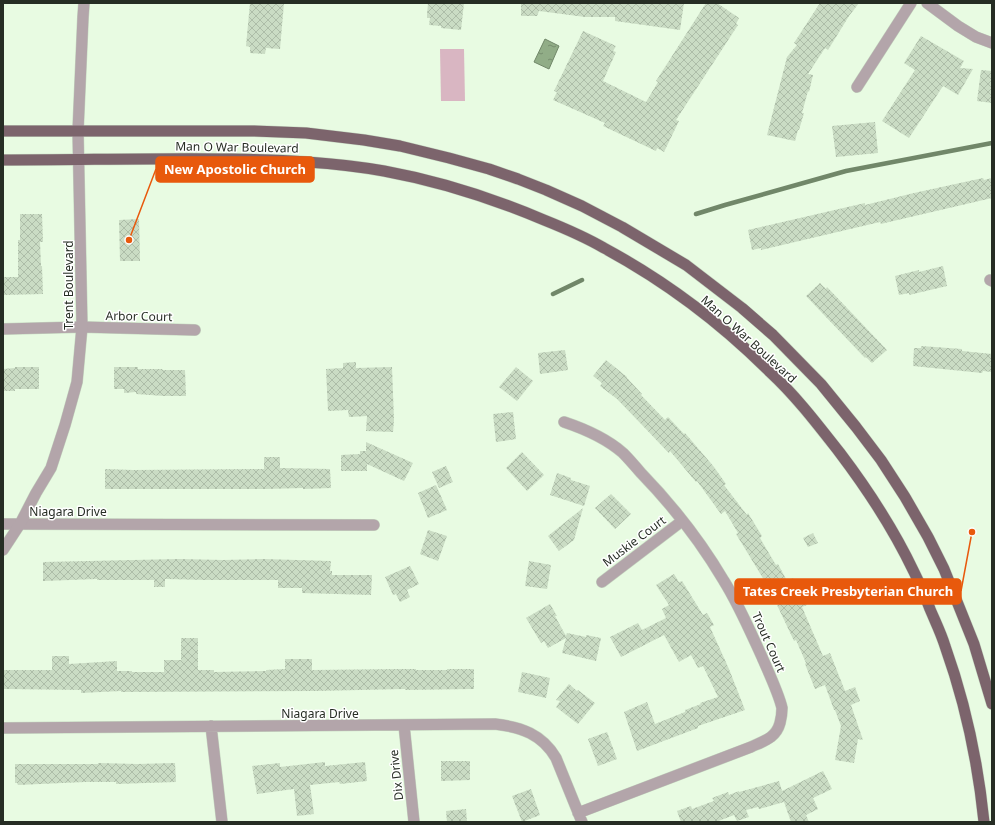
<svg xmlns="http://www.w3.org/2000/svg" width="995" height="825" font-family="'Noto Sans',sans-serif">
<style>
.green{fill:#d9b6c2}
.water{fill:url(#water-ripples);stroke:#718769}
.lines{fill:none;stroke-linecap:round;stroke-linejoin:round}
.stream{stroke:#718769;stroke-width:4.5}
.building{fill:url(#building-cross-hatch)}
.minor-casing{stroke:#c5d6c0;stroke-width:12}
.tertiary-casing{stroke:#c5d6c0;stroke-width:12}
.primary-casing{stroke:#c5d6c0;stroke-width:12}
.minor{stroke:#b3a5aa;stroke-width:11}
.tertiary{stroke:#b3a5aa;stroke-width:11}
.primary{stroke:#7c646c;stroke-width:11}
.labels{text-anchor:middle;dominant-baseline:central;stroke-width:3;stroke-linejoin:round;paint-order:stroke}
.street-label{font-size:12px;fill:#262d24;stroke:#fff}
.leader{fill:none;stroke:#e8590c;stroke-width:1.5}
.callout-dot{fill:#e8590c;stroke:#fff;stroke-width:1.5}
.callout{fill:#e8590c;stroke:#e8590c;stroke-width:1.5}
.callout-label{font-size:13px;text-anchor:middle;font-weight:bold;fill:#fff}
</style>
<defs>
<pattern id="water-ripples" width="26" height="14" patternUnits="userSpaceOnUse"><rect width="26" height="14" fill="#91ad87"/><path d="M2 4q2-2 4 0t4 0M15 11q2-2 4 0t4 0" fill="none" stroke="#768d6e"/></pattern>
<pattern id="building-cross-hatch" width="8" height="8" patternUnits="userSpaceOnUse"><rect width="8" height="8" fill="#cadcc4"/><path d="M0 0l8 8M0 8l8-8" fill="none" stroke="#adbda8"/></pattern>
</defs>
<rect width="100%" height="100%" fill="#e8fbe2"/>
<path class="green" d="M440 49H464L465 101H441Z"/>
<path class="water" d="M545 39 559 46 549 69 534 62Z"/>
<g class="lines">
<path class="stream" d="M696 214 725 205 846 171 992 143
M553 294 582 280"/>
</g>
<path class="building" d="M250 3H284L280 49 266 48 265 54 250 53V47L246 46Z
M428 3H464L461 30 441 28V26L429 25 430 18H427V15Z
M521 3H684L680 30 615 21V17H585L539 11 537 16H521Z
M706 3H717L739 18 736 24 738 25 676 120 679 121 664 152 657 148 656 151 603 126 605 123 553 100 557 92 554 91 583 31 616 46 613 51 616 52 603 81 646 102 658 82 656 81Z
M820 3H859L849 16 828 50 825 48 808 74 813 75 809 92 808 91 802 113H804L799 130H798L795 141 767 135 787 57 797 45 794 43Z
M921 36 964 61 960 68 973 69 958 95 943 86 909 138 882 121 915 70 904 63Z
M981 70 992 71V103L977 101Z
M875 122 878 153 836 157 832 126Z
M983 178 984 180 992 178V198L889 222 881 224 880 222 761 250V248L752 250 748 230 865 203V205L914 193Z
M20 214H42L43 242H40L41 266H42L43 294 3 295V277H18V240H20Z
M139 219 140 261H120L119 220Z
M943 266 947 286 909 295V293L899 295 895 276 919 270V272Z
M820 283 826 289 827 287 887 350 872 363 866 357 865 358 806 296Z
M921 346 962 349V351L992 354V372L983 371 982 373 913 366 914 348H921Z
M565 350 568 370 540 374 538 353Z
M606 360 627 377V378L642 394 641 395 665 420 668 417 684 434 685 433 714 467 726 484 724 485 747 515 748 513 762 536 760 538 776 565 778 564 787 581 793 578 807 605 802 607 823 656 830 653 845 691 855 687 860 701 851 705 863 740 858 739 854 763 835 760 841 726 835 710H834L825 685 815 689 805 664 806 663 796 640 794 641 777 605 780 604 767 578 764 580 736 534 738 533 725 511 721 514 697 481 696 482 670 451 669 453 617 399 600 386 602 383 593 376Z
M356 362V368L392 367 394 420 393 432 366 431 367 416 349 417 348 410 328 411 326 369 343 368V363Z
M15 367H39V389H15V391H3V369L15 368Z
M114 367H138V369H163L162 370H185L186 396H164L136 394V392L124 393V389H114Z
M516 367 533 381 517 401 499 387Z
M513 412 516 439 496 442 493 414Z
M366 442 413 463 404 481 367 464V471H341V455L360 454V451H366Z
M522 452 544 475 527 491 506 468Z
M264 457H280V468L330 469 331 488 303 489V488L265 489H105V469L133 470 264 469Z
M446 466 453 482 439 488 432 472Z
M557 473 571 478V480L590 486 584 506 550 495Z
M436 485 447 510 428 518 418 493Z
M611 494 631 514 615 529 595 508Z
M583 508 574 540 559 551 548 536Z
M428 530 447 536 438 561 420 554Z
M813 533 818 543 808 547 803 538Z
M179 559 223 560 263 559 331 561 330 571H332V575H372L371 595 302 593V588H278V580H205L165 579V587H154V580H97V579L43 581V562Z
M529 561 551 565 547 589 525 586Z
M410 566 419 584 407 590 410 597 400 602 396 594 393 595 385 577Z
M674 574 679 582 682 581 703 615 707 613 714 625 710 627 729 669 745 710 698 726V728L637 751 624 712 647 702 655 724 685 712V710L701 704 700 703 718 697 703 666 698 668 691 655 679 662 664 635 621 657 610 637 638 623 642 630 666 618 662 609 669 605 656 585Z
M550 604 557 616H555L566 636 567 633 586 637V635L601 638 596 661 562 653 566 638 548 648 544 641 541 643 526 618Z
M181 638H198V670H214V672L266 671V670L285 669V659H312V670L401 669H416V670H447V669H474V689L405 690V689L315 691 121 692V691L81 693V690L3 689V670H52V656H69V664L117 661V671H132V672H164V660H181Z
M522 672 550 678 546 698 518 692Z
M569 684 577 691 578 690 595 703 578 724 556 707 560 701 556 700Z
M607 732 617 759 598 766 588 739Z
M441 761H470V780L441 781Z
M325 762V766L365 762 367 781 340 784 339 782 310 785 314 814 297 816 294 789 257 794 252 766 280 763V767Z
M98 763 137 764 175 763 176 782 116 784V782H85L18 785 17 783H15V764H98Z
M823 771 832 789 813 798 818 809 806 815 809 822H791L784 802 759 809 758 807 746 810 749 817 737 821 734 815 716 822H681L677 811 691 806 692 809 714 801 712 798 728 792 729 795 739 791V792L779 781 782 791Z
M531 789 540 815 522 822 512 796Z
M466 809 467 822H447L446 811Z"/>
<g class="lines">
<defs>
<path id="minor" d="M927 3 958 26 976 37 992 43
M857 87 911 3
M990 280 992 281
M3 329 82 327 195 330
M564 422C585 429 606 438 623 453 629 459 635 466 641 473 673 506 701 542 724 581 739 605 750 631 762 657 768 671 779 694 782 708 782 712 781 719 780 723 776 738 764 741 751 747L578 813
M3 524 374 525
M602 582 682 521
M404 725 414 822
M211 726 222 822
M3 728 495 724C521 727 542 734 556 758L582 822"/>
<path id="tertiary" d="M3 550 20 524 36 493 51 468 65 425 77 382 82 327 78 131 83 17 84 3"/>
<path id="primary" d="M3 131H253L306 133 364 140 400 146 449 158 489 169 518 179 546 190 582 206 622 227 686 265 742 308 773 335 821 384 856 427 881 460 905 497 928 537 944 569 974 644 992 704
M3 160C79 160 155 158 231 159 282 160 333 162 384 171 439 181 492 198 544 220 564 228 585 237 604 248 665 281 721 323 770 372 796 396 818 425 840 453 868 490 894 530 914 572 920 584 925 596 930 609 935 621 941 633 945 646 965 702 978 763 984 822"/>
</defs>
<use href="#minor" class="minor-casing"/>
<use href="#tertiary" class="tertiary-casing"/>
<use href="#primary" class="primary-casing"/>
<use href="#minor" class="minor"/>
<use href="#tertiary" class="tertiary"/>
<use href="#primary" class="primary"/>
</g>
<g class="labels">
<g class="street-label">
<text transform="translate(237 147) rotate(1)">Man O War Boulevard</text>
<text transform="translate(68 285) rotate(-90)">Trent Boulevard</text>
<text transform="translate(139 316) rotate(1)">Arbor Court</text>
<text transform="translate(749 339) rotate(42)">Man O War Boulevard</text>
<text x="68" y="511">Niagara Drive</text>
<text transform="translate(634 541) rotate(-37)">Muskie Court</text>
<text transform="translate(769 642) rotate(66)">Trout Court</text>
<text x="320" y="713">Niagara Drive</text>
<text transform="translate(396 775) rotate(-96)">Dix Drive</text>
</g>
</g>
<path class="leader" d="M129 240L156 169M972 532L961 591"/>
<g class="callout-dot">
<circle cx="129" cy="240" r="4"/>
<circle cx="972" cy="532" r="4"/>
</g>
<g class="callout">
<rect x="156" y="157" width="158" height="25" rx="4"/>
<rect x="735" y="579" width="226" height="25" rx="4"/>
</g>
<g class="callout-label">
<text x="235" y="174">New Apostolic Church</text>
<text x="848" y="596">Tates Creek Presbyterian Church</text>
</g>
<rect width="995" height="825" fill="none" stroke="#262d24" stroke-width="8"/>
</svg>
